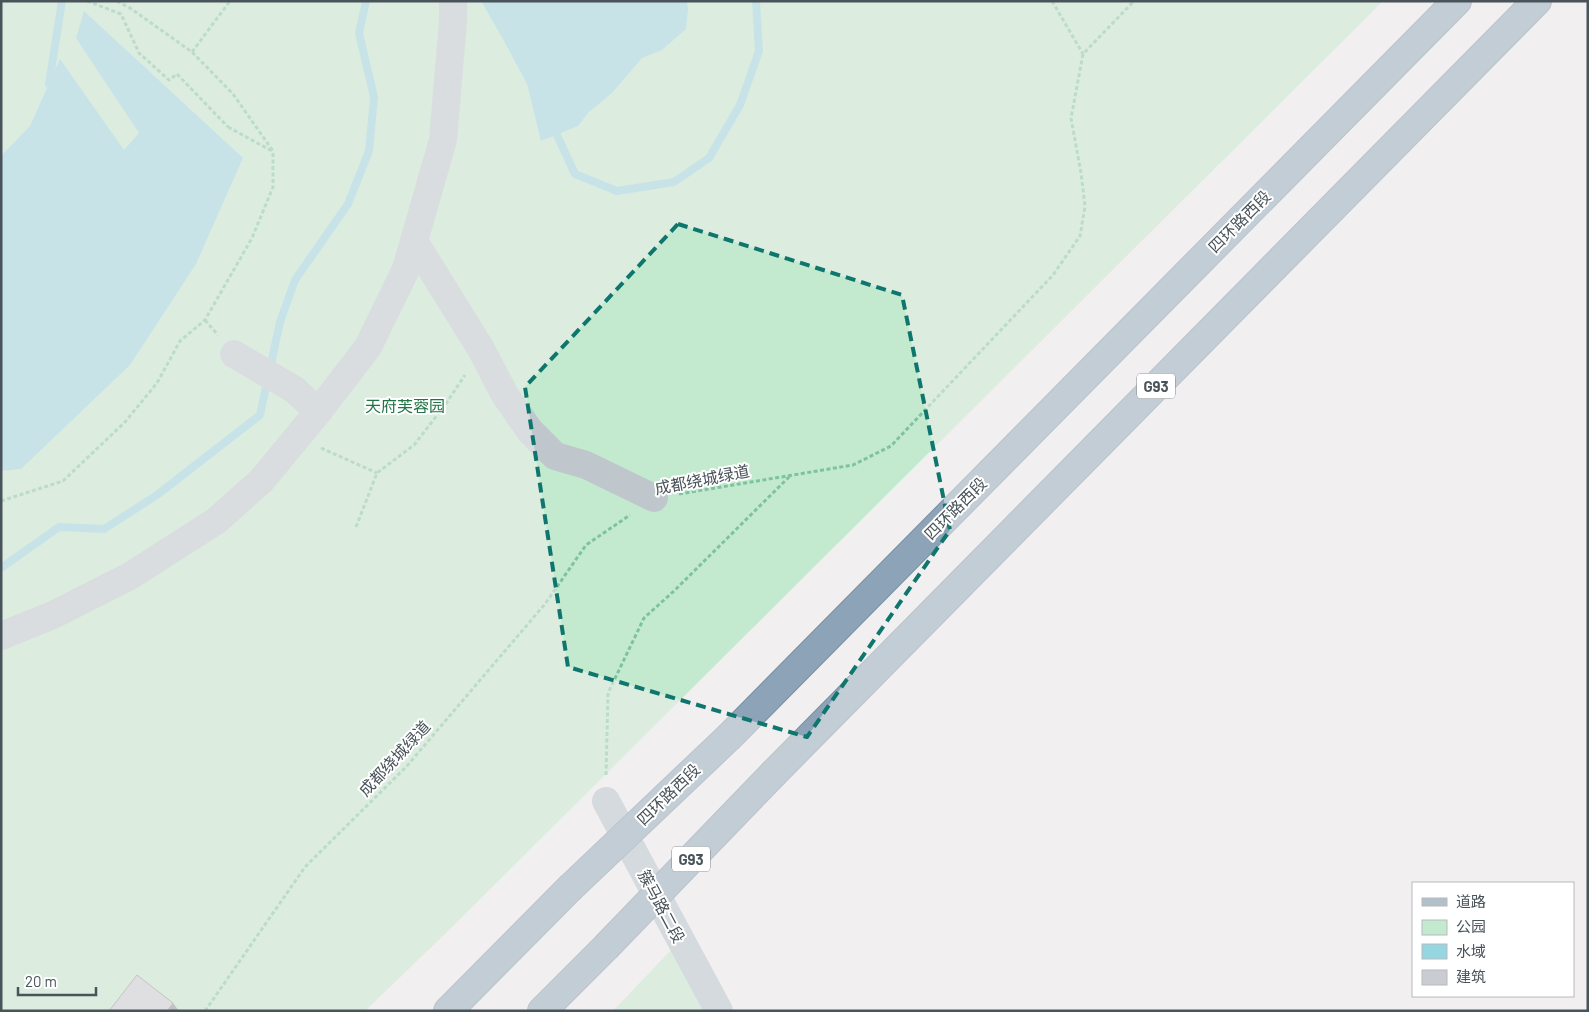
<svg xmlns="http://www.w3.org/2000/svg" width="1589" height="1012" font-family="Barlow,'Noto Sans SC',sans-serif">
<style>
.green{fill:#c3eacf}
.water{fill:#95d6e1}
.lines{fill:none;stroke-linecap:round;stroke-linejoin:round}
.stream{stroke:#95d6e1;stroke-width:8}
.highway-casing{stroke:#7890a3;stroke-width:30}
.path{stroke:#7fc39d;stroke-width:3;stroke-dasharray:4 2.5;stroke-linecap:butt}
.minor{stroke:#bfc7cc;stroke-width:28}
.major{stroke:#b2c0ca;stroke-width:28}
.highway{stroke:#8da4b8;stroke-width:28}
.highway-bridge-casing{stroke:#7890a3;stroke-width:30;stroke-linecap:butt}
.path-bridge{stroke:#7fc39d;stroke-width:3;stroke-dasharray:4 2.5;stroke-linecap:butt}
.highway-bridge{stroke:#8da4b8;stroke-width:28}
.shaded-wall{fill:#8d8f92}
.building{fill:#caccd1;stroke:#8d8f92}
.marked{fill:none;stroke:#0f766e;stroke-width:4;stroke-dasharray:10 6;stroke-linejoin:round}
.labels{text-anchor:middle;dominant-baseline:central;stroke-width:4;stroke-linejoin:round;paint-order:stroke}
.shield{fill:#fff;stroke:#80878c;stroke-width:1}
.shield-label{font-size:15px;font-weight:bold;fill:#49535a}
.street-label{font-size:16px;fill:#49535a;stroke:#fff}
.park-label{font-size:16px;fill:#227345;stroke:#fff}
</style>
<rect width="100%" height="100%" fill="#f1efef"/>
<path class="green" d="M1 1H1383L449 930 365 1011H1Z
M671 950 704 1011H613Z"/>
<path class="water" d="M481 1H687L688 10 686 29 662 50 642 58 612 93 588 113 578 126 541 141 527 84 503 39Z
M84 11 243 158 196 264 130 365 21 469 1 471V156L30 126 60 59 124 150 139 133 76 38Z"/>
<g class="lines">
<path class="stream" d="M49 84 62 1
M555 127 556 133 575 174 617 191 674 182 709 158 740 105 759 51 756 1
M1 568 59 527 104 529 157 495 260 415 280 322 295 280 348 204 369 151 374 97 359 33 366 1"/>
<defs>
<path id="highway" d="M730 736 1457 1
M775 772 1537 1
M448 1011 569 889
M542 1011 606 947"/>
</defs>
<use href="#highway" class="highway-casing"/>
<path class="path" d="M87 1 121 14 139 53 169 80 177 74
M1052 1 1083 54
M192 52 230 1
M228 127 272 151
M205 320 218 335
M321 448 377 473
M679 494 853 465 891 446 1053 275 1080 236 1085 206 1081 173 1071 118 1083 54 1134 1
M1 501 63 481 125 422 157 383 180 341 205 320 252 238 273 187V151L233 94 192 52 130 8 117 1
M356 527 377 473 414 445 445 405 465 375
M606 775 608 693 644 618 674 591 790 476
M205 1011 305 867 406 767 545 604 586 545 630 515"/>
<path class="minor" d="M414 241 481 349 505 395 530 431 555 456 586 465 654 498
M234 354 295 390 318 412
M1 636 53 615 130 576 216 521 261 481 318 412 368 347 406 269 443 140 453 21V1"/>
<path class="major" d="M606 801 719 1011"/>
<use href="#highway" class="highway"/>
<defs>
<path id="highway-bridge" d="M569 889 730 736
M606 947 775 772"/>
</defs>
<use href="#highway-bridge" class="highway-bridge-casing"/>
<path class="path-bridge" d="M177 74 228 127"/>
<use href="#highway-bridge" class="highway-bridge"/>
</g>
<path class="shaded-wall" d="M173 1003 179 1011H167Z"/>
<path class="building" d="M137 975 173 1003 167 1011H109Z"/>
<path d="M0 0H1589V1012H0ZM678 224 902 295 950 530 807 737 568 667 525 387Z" fill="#f1efef" fill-opacity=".55" fill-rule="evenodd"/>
<path class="marked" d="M678 224 902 295 950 530 807 737 568 667 525 387Z"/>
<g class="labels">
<g class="shield">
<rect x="1137" y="373.5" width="38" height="25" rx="4"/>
<rect x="672" y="846.5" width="38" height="25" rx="4"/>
</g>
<g class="shield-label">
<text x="1156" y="386">G93</text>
<text x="691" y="859">G93</text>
</g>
<g class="street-label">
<text transform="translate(1239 221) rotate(-45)">四环路西段</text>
<text transform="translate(702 479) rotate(-11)">成都绕城绿道</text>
<text transform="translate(955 508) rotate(-45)">四环路西段</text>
<text transform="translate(394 758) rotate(-47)">成都绕城绿道</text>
<text transform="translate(668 794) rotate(-44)">四环路西段</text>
<text transform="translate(662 906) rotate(62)">簇马路二段</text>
</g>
<g class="park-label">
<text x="405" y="405">天府芙蓉园</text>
</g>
</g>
<rect width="1589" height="1012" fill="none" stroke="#49535a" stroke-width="5"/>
<rect x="1412" y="882" width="162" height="115" fill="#ffffff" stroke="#b6babd"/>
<rect x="1422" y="898" width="25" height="8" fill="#b2c0ca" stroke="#b6babd"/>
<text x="1456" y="907" font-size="15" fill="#49535a">道路</text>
<rect x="1422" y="920" width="25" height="15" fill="#c3eacf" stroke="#b6babd"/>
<text x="1456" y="932" font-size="15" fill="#49535a">公园</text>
<rect x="1422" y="944" width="25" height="15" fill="#95d6e1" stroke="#b6babd"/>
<text x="1456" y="957" font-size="15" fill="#49535a">水域</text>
<rect x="1422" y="970" width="25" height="15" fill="#caccd1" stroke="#b6babd"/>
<text x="1456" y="982" font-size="15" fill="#49535a">建筑</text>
<path d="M18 987v8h78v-8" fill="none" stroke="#49535a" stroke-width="2.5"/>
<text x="25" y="987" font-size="15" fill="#49535a" stroke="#ffffff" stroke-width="4" paint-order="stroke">20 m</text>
</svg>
